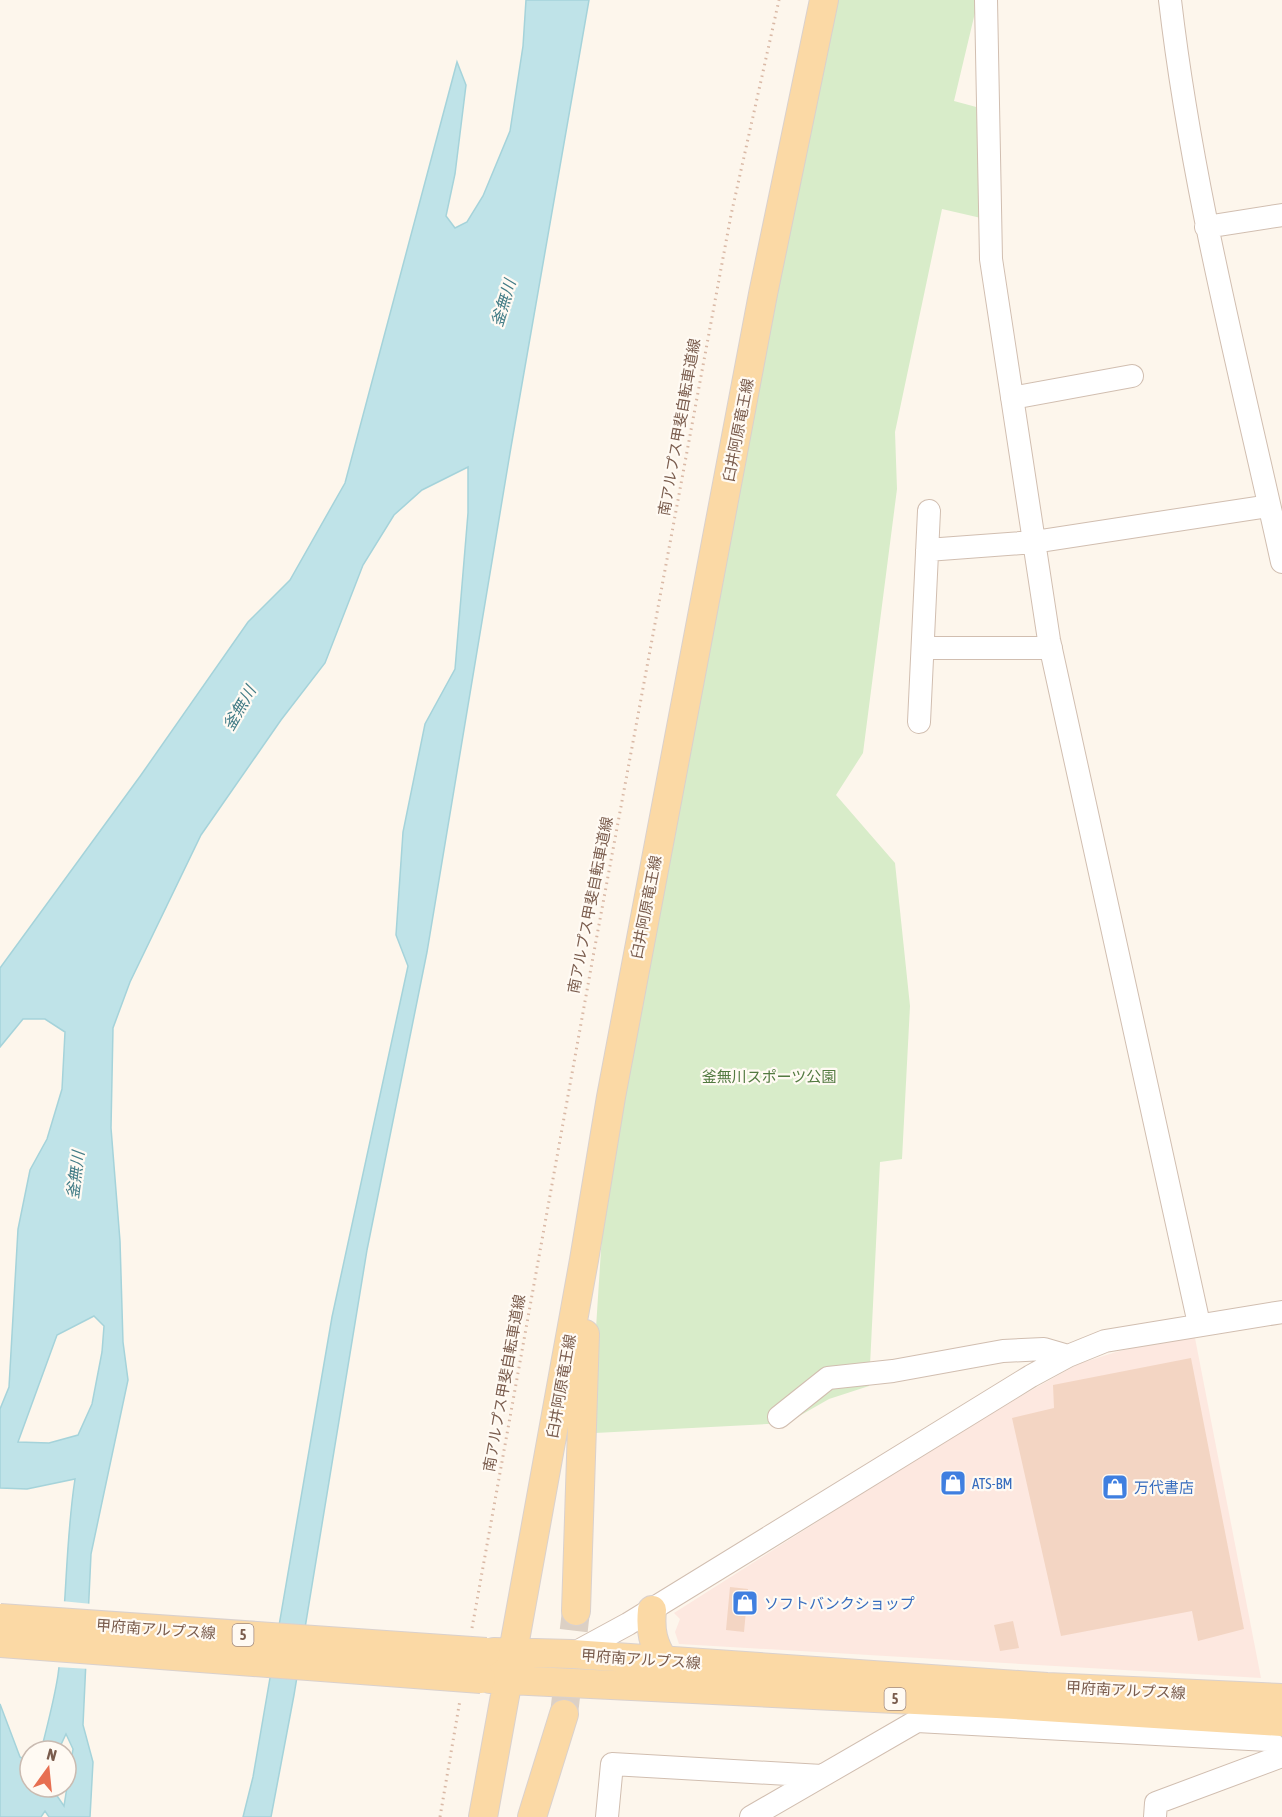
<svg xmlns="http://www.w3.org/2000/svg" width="1282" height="1817" font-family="'Asap Condensed','Noto Sans JP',sans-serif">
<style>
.commercial{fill:#fde8e0}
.green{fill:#d8ecc9}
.water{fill:#bfe3e8;stroke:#a5d3da;stroke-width:1.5;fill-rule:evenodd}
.pier{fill:#fdf6ec}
.building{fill:#f3d5c3}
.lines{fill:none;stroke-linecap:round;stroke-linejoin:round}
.major-tunnel{stroke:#dcd0c4;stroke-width:28;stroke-dasharray:28 14;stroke-linecap:butt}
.minor-casing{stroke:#d1beb0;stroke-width:24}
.major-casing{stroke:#dad1cd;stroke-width:30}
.path{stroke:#d9b8a5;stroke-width:3;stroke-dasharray:1.5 4.5;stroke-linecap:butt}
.minor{stroke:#fff;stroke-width:22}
.major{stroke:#fbd9a5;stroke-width:28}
.major-bridge-casing{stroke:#dad1cd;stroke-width:30;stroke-linecap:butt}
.major-bridge{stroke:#fbd9a5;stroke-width:28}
.labels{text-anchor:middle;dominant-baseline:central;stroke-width:4.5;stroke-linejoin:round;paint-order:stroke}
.shield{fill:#fffaf3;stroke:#a28b7f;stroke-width:1.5}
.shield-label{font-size:14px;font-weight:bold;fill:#7a5c4d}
.street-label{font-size:15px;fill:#7a5c4d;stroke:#fffaf3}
.park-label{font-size:15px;fill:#537a41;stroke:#fffaf3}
.shop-label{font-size:15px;fill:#366cbe;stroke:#fffaf3;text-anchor:start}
.water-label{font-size:16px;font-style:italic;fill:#437c86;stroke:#fffaf3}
</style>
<rect width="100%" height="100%" fill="#fdf6ec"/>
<path class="commercial" d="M1195 1338 1261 1678 679 1644 675 1632 680 1619 674 1613 968 1426 1078 1364 1116 1352 1161 1341Z"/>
<path class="green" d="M836 0H978L954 101 980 108 981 218 942 209 895 432 897 489 863 753 836 795 895 863 910 1006 902 1159 880 1162 869 1386 829 1399 787 1423 595 1433 594 1359 603 1219 683 764Z"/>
<path class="water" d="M526 0H589L511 447 427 952 367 1250 294 1695 271 1817H243L253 1777 332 1317 408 966 396 935 403 832 425 724 455 669 468 513V467L422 490 394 515 363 565 325 663 281 720 201 835 130 982 113 1028 111 1128 120 1241 123 1342 128 1380 91 1554 83 1725 93 1762 90 1817H49L45 1811 41 1817H0V1704L20 1757 30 1762V1787H51L64 1806 73 1749 66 1734 58 1751H41C47 1726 54 1701 58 1675 67 1610 65 1543 75 1479L27 1489 0 1488V1409L9 1387 18 1229 30 1170 47 1139 62 1089 65 1032 45 1019H23L0 1047V968L141 775 248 622 290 580 345 483 457 62 466 85 455 174 446 216 455 228 467 222 483 196 510 131 523 46ZM94 1316 104 1326 102 1352 92 1404 78 1435 49 1443 18 1442 57 1335Z"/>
<path class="pier" d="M61 1601 92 1604 90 1669 56 1667Z"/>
<path class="building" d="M1191 1358 1244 1629 1198 1641 1192 1611 1061 1636 1012 1418 1054 1408 1053 1385Z
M730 1587 748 1589 744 1632 726 1630Z
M1013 1621 1019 1648 1000 1651 994 1625Z"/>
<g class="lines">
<path class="major-tunnel" d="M564 1714 576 1611"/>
<defs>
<path id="minor" d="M986 0 991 259 1049 640 1199 1324
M1170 0C1192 190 1241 375 1282 562
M1206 227 1282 215
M1012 398 1132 376
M927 550 1034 542 1269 506
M923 648H1051
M919 722 929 511
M779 1417 828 1378 893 1371 1003 1351 1044 1349 1068 1356
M571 1655 628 1624 1031 1376 1068 1356 1105 1341 1282 1312
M607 1817 612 1764 822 1776
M751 1817 917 1721 1268 1740 1282 1752
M1155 1817 1156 1803 1282 1756"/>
<path id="major" d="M652 1610C650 1631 653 1644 664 1661
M576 1611 585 1334
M494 1652 572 1654 1047 1687 1282 1698
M490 1679 997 1704 1282 1722
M483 1817 584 1260 611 1097 763 294 824 0
M532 1817 564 1714"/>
</defs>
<use href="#minor" class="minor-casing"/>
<use href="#major" class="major-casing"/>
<path class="path" d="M472 1628 593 957 731 215 779 0
M440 1817 460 1700"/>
<use href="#minor" class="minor"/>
<use href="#major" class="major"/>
<defs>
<path id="major-bridge" d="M0 1618 486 1652
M0 1643 481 1679"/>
</defs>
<use href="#major-bridge" class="major-bridge-casing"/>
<use href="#major-bridge" class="major-bridge"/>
</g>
<defs>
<symbol id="shop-square" viewBox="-11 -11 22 22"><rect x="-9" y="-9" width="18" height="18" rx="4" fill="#3f7fe0" stroke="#fffaf3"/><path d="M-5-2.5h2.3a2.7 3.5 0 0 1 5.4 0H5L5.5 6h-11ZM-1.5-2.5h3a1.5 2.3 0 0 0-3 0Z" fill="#fff"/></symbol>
</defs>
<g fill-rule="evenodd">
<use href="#shop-square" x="938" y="1468" width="30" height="30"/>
<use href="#shop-square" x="1100" y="1472" width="30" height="30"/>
<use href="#shop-square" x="730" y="1588" width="30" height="30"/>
</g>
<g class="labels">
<g class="shield">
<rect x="232.5" y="1624" width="21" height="22" rx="4.5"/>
<rect x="884.5" y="1688" width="21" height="22" rx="4.5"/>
</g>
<g class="shield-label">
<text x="243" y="1635">5</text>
<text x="895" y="1699">5</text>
</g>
<g class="street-label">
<text transform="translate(679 427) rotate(-80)">南アルプス甲斐自転車道線</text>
<text transform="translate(738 430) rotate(-79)">臼井阿原竜王線</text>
<text transform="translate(590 905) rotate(-79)">南アルプス甲斐自転車道線</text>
<text transform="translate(646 907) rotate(-79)">臼井阿原竜王線</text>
<text transform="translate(504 1383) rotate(-80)">南アルプス甲斐自転車道線</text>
<text transform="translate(561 1386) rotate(-80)">臼井阿原竜王線</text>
<text transform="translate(156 1629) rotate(4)">甲府南アルプス線</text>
<text transform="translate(641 1659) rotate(4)">甲府南アルプス線</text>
<text transform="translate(1126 1690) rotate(3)">甲府南アルプス線</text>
</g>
<g class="park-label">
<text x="769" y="1076">釜無川スポーツ公園</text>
</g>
<g class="shop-label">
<text x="972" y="1483">ATS-BM</text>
<text x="1134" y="1487">万代書店</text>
<text x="764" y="1603">ソフトバンクショップ</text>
</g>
<g class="water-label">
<text transform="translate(503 303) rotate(-73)">釜無川</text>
<text transform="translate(239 708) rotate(-60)">釜無川</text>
<text transform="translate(75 1175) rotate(-83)">釜無川</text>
</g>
</g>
<g transform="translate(48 1769) rotate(15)"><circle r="28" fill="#fffaf3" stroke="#cabbb1" stroke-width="1.5"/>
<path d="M0-4.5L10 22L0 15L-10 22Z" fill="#e76f51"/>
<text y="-9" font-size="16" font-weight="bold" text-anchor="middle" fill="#7a5c4d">N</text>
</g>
</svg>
